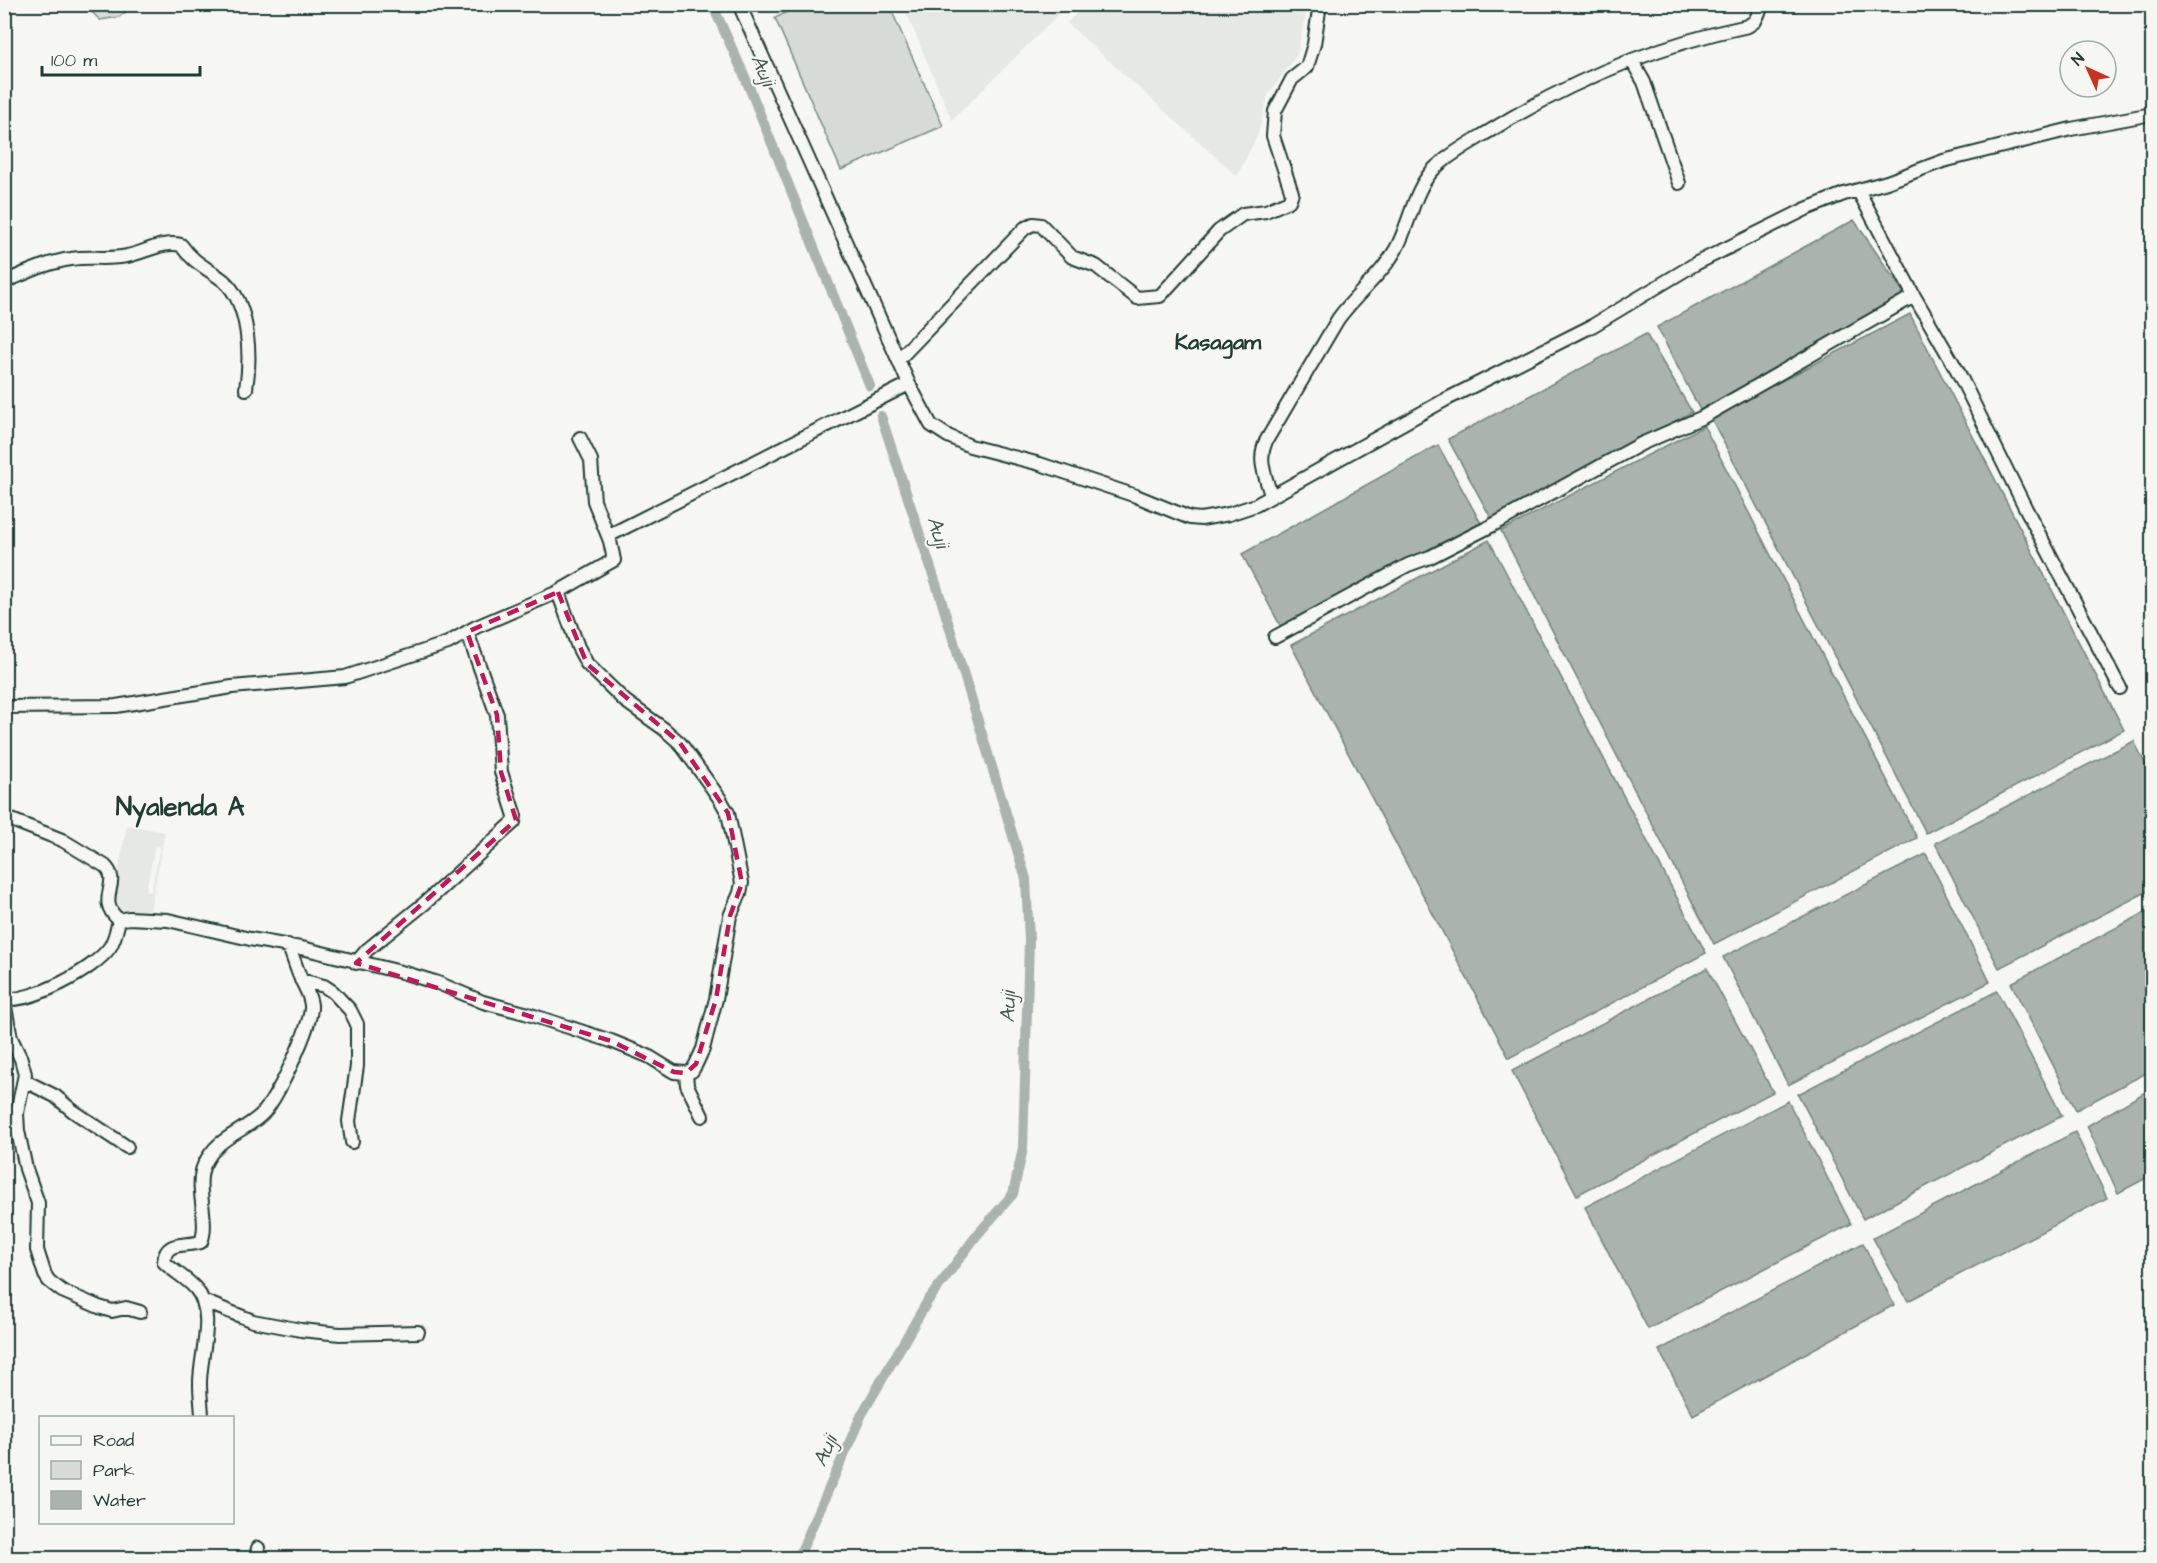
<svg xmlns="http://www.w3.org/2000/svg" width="2157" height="1563" font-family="'Architects Daughter',sans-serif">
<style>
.built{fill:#e6e8e4;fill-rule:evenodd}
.green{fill:#d6dbd6;stroke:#7a8c85;stroke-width:1.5}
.water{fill:#aab3ae;stroke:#72847d;stroke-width:1.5}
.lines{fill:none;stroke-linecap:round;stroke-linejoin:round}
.canal{stroke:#aab3ae;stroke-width:10}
.street-casing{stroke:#1f3d34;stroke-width:16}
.street{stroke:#f6f6f2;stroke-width:12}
.marked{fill:none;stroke:#c2185b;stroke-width:4.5;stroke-dasharray:12 8;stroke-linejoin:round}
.labels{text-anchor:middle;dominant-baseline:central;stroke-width:4.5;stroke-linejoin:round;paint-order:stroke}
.water-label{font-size:21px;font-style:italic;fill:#425a52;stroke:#f6f6f2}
.quarter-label{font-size:22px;font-weight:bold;fill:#1f3d34;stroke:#f6f6f2}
.district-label{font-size:26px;font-weight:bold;fill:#1f3d34;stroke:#f6f6f2}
</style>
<rect width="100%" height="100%" fill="#f6f6f2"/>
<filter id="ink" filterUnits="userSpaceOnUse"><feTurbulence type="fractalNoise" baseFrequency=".0167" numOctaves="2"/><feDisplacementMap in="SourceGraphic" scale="12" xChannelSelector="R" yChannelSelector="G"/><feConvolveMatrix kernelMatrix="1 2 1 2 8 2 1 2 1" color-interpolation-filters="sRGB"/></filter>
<g filter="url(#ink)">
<path class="built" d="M903 5H1068L952 120Z
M1085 5H1308L1297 55 1268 95 1258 134 1237 176 1067 23Z
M127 825 165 832 149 916 111 909ZM155 845 160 846 151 892 146 891Z"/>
<path class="green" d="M803 4 889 5 943 126 841 170 775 18Z
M85 5H128L132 7 119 17 100 20Z"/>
<path class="water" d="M1854 220 1906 296 1700 410 1657 327Z
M1910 314 2124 730 1926 833 1711 418Z
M1646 334 1692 412 1491 518 1448 439Z
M1704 426 1917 838 1714 944 1501 531Z
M1438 445 1483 527 1282 629 1242 554Z
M1489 540 1706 953 1509 1058 1291 645Z
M2134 741 2152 777V889L1999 968 1935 843Z
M1926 854 1990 982 1788 1085 1723 957Z
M2152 909V1070L2076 1110 2011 983Z
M1707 968 1773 1092 1577 1195 1512 1071Z
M1997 991 2062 1116 1863 1219 1798 1094Z
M2152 1088V1175L2118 1193 2087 1126Z
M1788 1101 1851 1224 1648 1329 1585 1207Z
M2075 1132 2107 1198 1908 1301 1873 1238Z
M1863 1243 1894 1305 1693 1415 1659 1350Z"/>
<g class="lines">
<path class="canal" d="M712 4 745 77 870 386
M798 1558 862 1414 927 1302 977 1235 1013 1194 1023 1148 1029 940 1026 879 940 596 881 416"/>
<defs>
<path id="street" d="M739 4 909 384 931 425 948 436 970 446 1040 464 1136 496 1190 518 1201 519 1229 514 1256 505 1445 400 1592 326 1695 264 1806 209 1844 194 1887 182 1943 161 2071 129 2152 114
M1632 61 1644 82 1679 183
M1858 190 1914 296 1957 370 2026 509 2120 688
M4 282C26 273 48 262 71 259 90 256 108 260 127 256 144 253 164 240 181 245 194 264 208 268 224 281 250 304 251 358 246 389
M899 359 1025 228 1033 224 1041 225 1072 257 1096 266 1137 298 1160 296 1219 231 1243 214 1266 211 1289 201 1292 193 1273 136 1275 111 1292 79 1307 67 1314 44 1320 4
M1271 496C1266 476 1257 461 1266 441L1338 319C1356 294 1381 276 1396 249 1410 224 1414 188 1435 168 1450 154 1470 143 1488 132 1567 83 1656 45 1748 26L1755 21 1763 4
M608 536 909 384
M1275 637 1408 565 1430 557 1491 526 1641 444 1703 417 1914 296
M4 707 116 706 232 687 345 677 448 643 476 627 558 592 614 560 610 541 594 501 591 460 580 438
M4 817 62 840 105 866C123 883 94 899 119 920L129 918 168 920 250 939 306 949 405 973 438 983 483 1002 525 1013 611 1041 648 1056 674 1072 686 1073 692 1071 696 1064 703 1049 716 999 730 916 740 893 742 883 728 813 720 799 680 743 664 729 625 701 587 664 578 647 558 592
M356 963 367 950 425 903 514 822 515 816 501 772 497 715 467 632
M301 980 324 986 333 992 350 1010 357 1024V1066L349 1121 352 1142
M4 999C33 1002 94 970 110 947 115 939 117 929 119 920
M4 1002 11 1038 21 1059 25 1074 17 1113 18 1131 26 1169 38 1203 37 1250 45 1275 49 1281 62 1291 99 1307 112 1311 126 1308 140 1312
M686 1073 687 1085 702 1116
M25 1081 55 1096 73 1111 127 1147
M203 1301 253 1321 301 1330 340 1334 418 1332
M202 1418C202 1407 200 1396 200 1385 199 1357 217 1314 196 1289 188 1279 174 1272 164 1262 165 1240 184 1247 201 1242 210 1221 194 1187 204 1165 218 1136 239 1135 261 1115 276 1102 313 1023 311 1005 310 995 305 988 301 979 296 968 293 956 288 945
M256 1558 258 1548"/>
</defs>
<use href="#street" class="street-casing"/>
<use href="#street" class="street"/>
</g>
</g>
<path class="marked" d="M558 592 587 664 680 743 728 813 742 883 730 916 716 999 696 1064 686 1073 674 1072 611 1041 356 963 516 820 501 772 497 715 467 632Z"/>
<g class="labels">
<g class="water-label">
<text transform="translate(763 70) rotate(67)">Auji</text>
<text transform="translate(938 532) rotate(73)">Auji</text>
<text transform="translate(1008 1007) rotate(-88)">Auji</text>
<text transform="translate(825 1451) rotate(-66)">Auji</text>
</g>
<g class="quarter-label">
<text x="1218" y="342">Kasagam</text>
</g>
<g class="district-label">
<text x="180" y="807">Nyalenda A</text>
</g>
</g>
<rect width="2157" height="1563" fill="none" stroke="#f6f6f2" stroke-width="24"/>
<rect x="12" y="12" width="2133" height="1539" fill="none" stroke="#1f3d34" stroke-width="2" filter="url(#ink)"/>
<rect x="39" y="1416" width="195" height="108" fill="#f6f6f2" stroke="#a0aca6" stroke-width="1.5"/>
<rect x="51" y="1436" width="30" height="9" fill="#f6f6f2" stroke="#a0aca6" stroke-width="1.5"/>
<text x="93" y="1446" font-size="18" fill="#1f3d34">Road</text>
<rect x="51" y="1461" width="30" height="18" fill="#d6dbd6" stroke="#a0aca6" stroke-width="1.5"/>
<text x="93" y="1476" font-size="18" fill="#1f3d34">Park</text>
<rect x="51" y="1491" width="30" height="18" fill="#aab3ae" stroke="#a0aca6" stroke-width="1.5"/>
<text x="93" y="1506" font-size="18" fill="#1f3d34">Water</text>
<g transform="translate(2088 69) rotate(315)"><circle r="28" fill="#f6f6f2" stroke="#a0aca6" stroke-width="1.5"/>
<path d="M0-4.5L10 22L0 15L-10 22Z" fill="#c8321e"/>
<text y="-9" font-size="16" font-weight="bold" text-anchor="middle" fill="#1f3d34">N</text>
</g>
<path d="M42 66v9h158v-9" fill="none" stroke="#1f3d34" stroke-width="3"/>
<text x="51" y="66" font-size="18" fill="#1f3d34" stroke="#f6f6f2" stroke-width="4.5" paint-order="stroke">100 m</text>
</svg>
